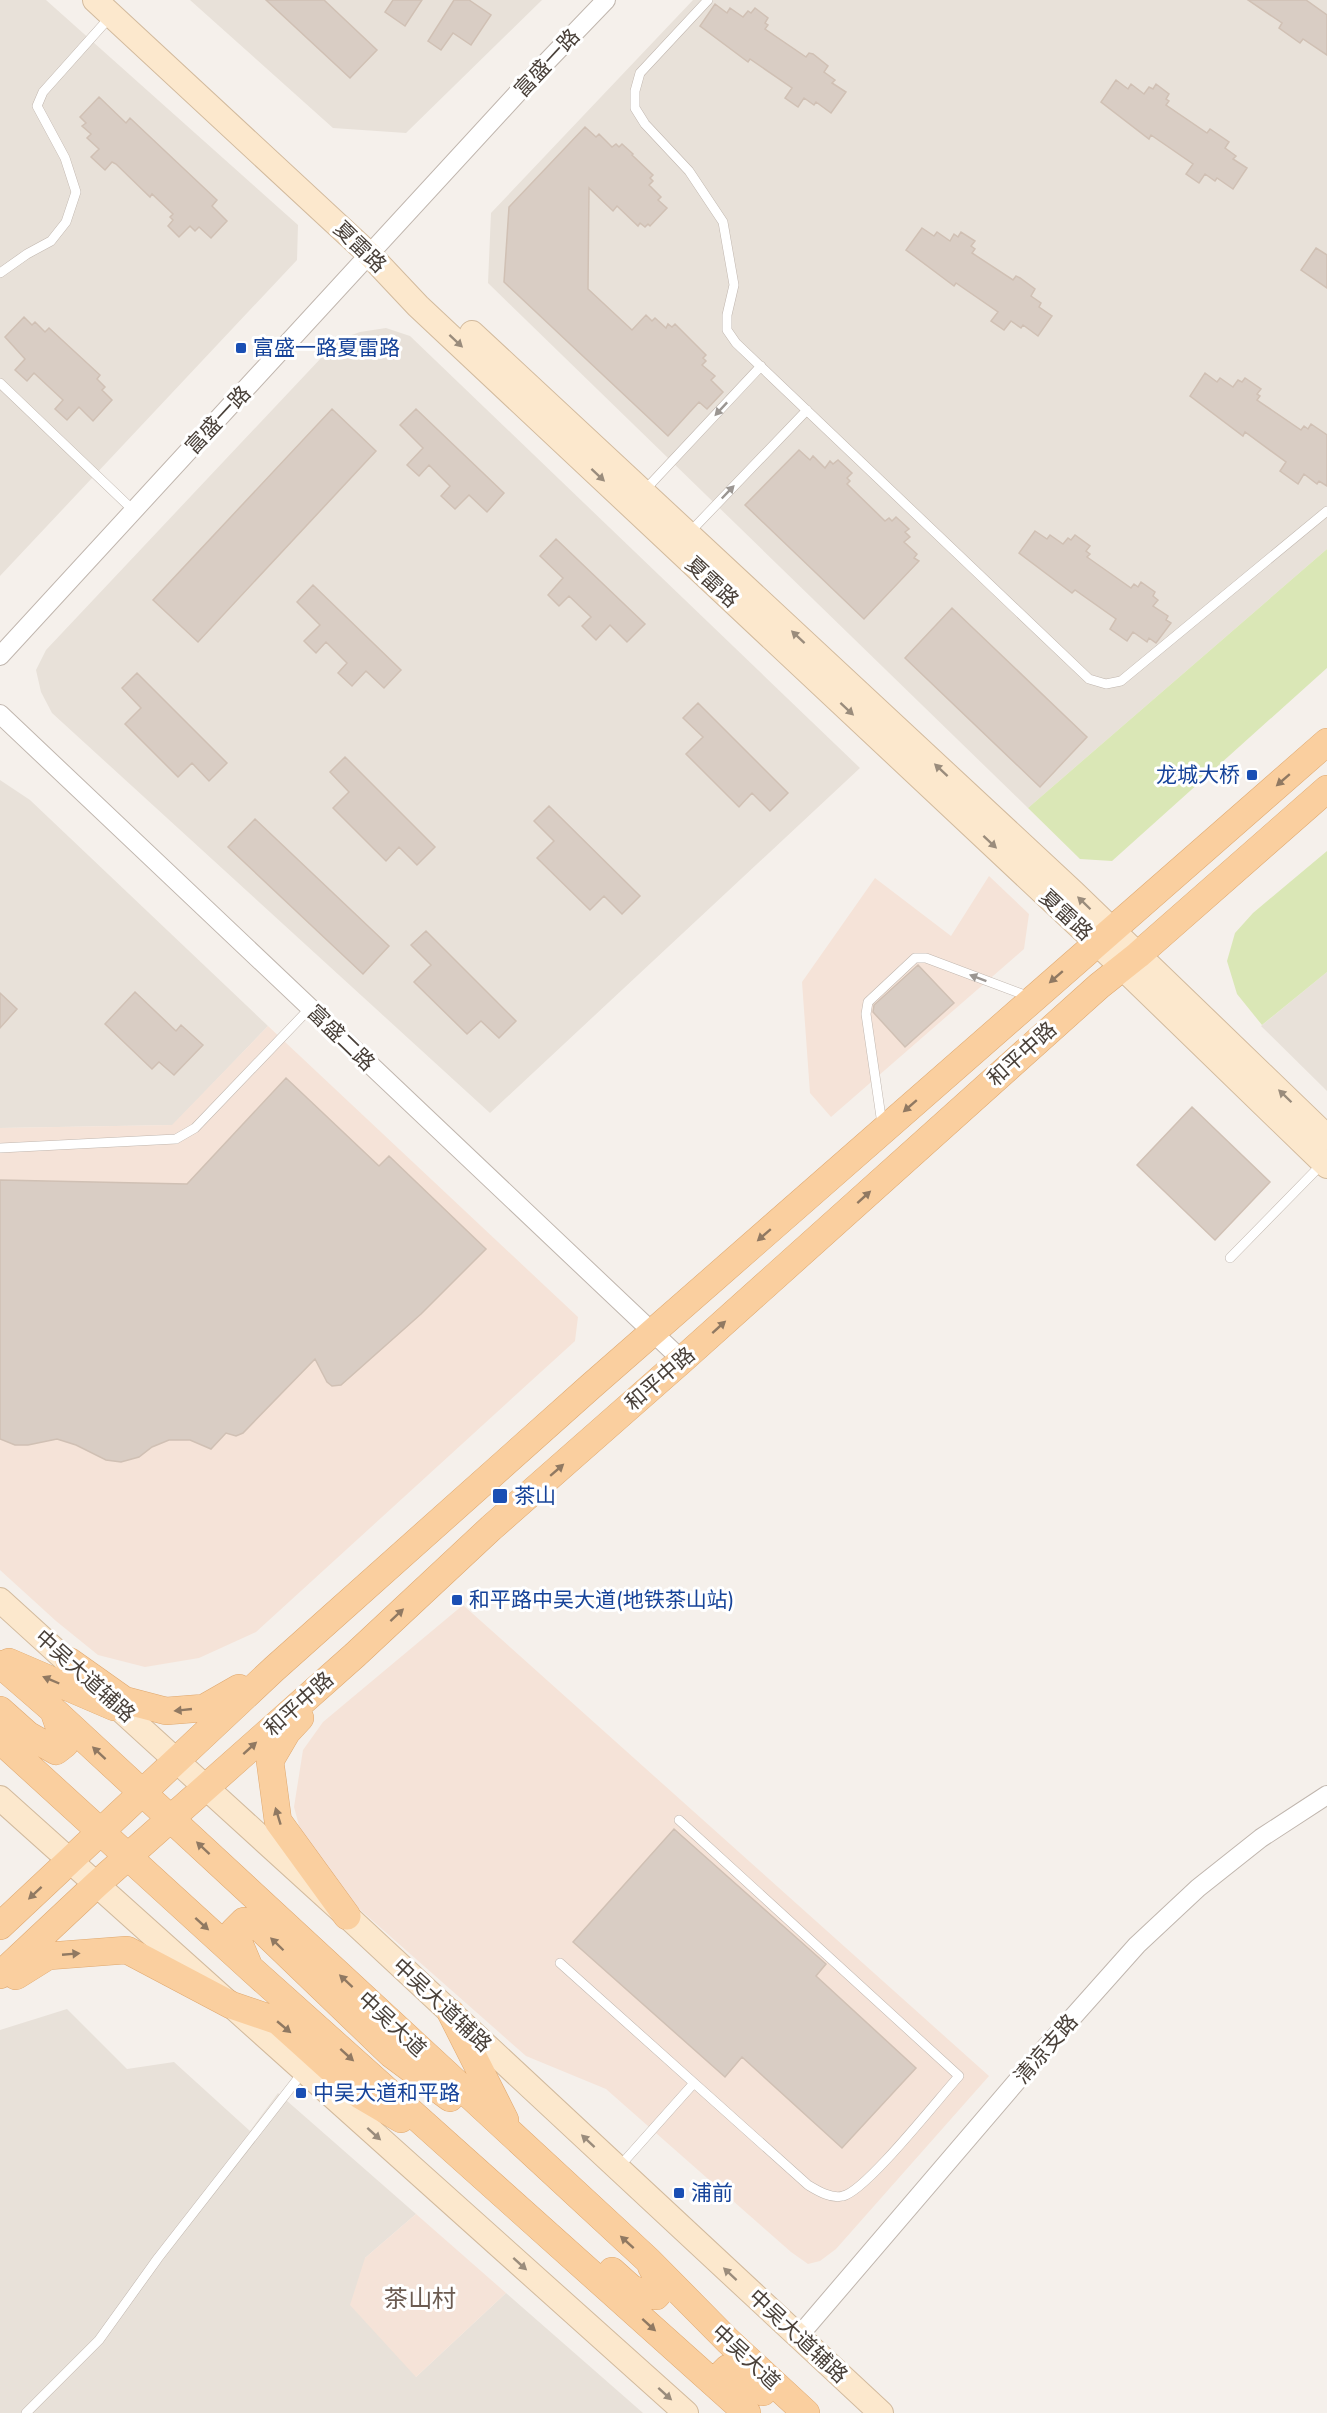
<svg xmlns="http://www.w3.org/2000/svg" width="1327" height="2413" font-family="'Nunito Sans','Noto Sans SC',sans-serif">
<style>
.residential{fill:#e8e1d9}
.commercial{fill:#f5e3d8}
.green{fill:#dae7b6}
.building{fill:#d9cdc4;stroke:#d0c0b4;stroke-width:1.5}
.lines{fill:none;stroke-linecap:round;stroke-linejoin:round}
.lane-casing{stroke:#c0b6ae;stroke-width:10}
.street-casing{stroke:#c0b6ae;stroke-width:20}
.secondary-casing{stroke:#d2ba9d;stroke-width:26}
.primary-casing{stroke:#dfa86f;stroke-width:28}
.lane{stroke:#fff;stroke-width:9}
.street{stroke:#fff;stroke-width:18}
.secondary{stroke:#fce8cd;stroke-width:24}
.primary{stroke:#facf9f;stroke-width:27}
.oneway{fill:#9a8c7c}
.oneway2{fill:#9b9692}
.oneway3{fill:#907962}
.transit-dot{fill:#1a4fb4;stroke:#fff;stroke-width:2}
.labels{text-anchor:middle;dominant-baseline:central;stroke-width:6;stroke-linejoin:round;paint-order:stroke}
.street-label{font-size:21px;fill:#494039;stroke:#fff}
.transit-label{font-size:21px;fill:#164399;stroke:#fff;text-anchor:start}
.quarter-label{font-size:24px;fill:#6b5b51;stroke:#fff}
</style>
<rect width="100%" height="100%" fill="#f5f0eb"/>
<path class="residential" d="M0 0H46L298 225 297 260 0 576Z
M190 0H542L406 133 333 128Z
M693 0H1327V549L1028 808 488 283 491 213Z
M386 328 410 336 860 768 490 1113 52 713 41 692 36 670 46 650 338 340 360 332Z
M0 780 30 800 268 1026 173 1125 0 1128Z
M1327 972V1091L1261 1026Z
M67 2009 127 2069 174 2062 250 2131 278 2093 416 2214 365 2258 416 2377 506 2293 643 2413H0V2030Z"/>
<path class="commercial" d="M989 876 1029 914 1024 949 831 1117 810 1093 802 982 875 878 951 936Z
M268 1026 578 1317 575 1341 256 1632 199 1658 145 1667 98 1655 56 1621 0 1570V1128L172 1125Z
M463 1605 989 2076 836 2249 820 2261 808 2264 791 2252 606 2089 526 2056 357 1907 304 1844 294 1807 303 1750 323 1722Z
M416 2214 506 2293 416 2377 350 2305 365 2258Z"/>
<path class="green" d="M1327 549V668L1112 861 1080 859 1028 808Z
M1327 851V972L1262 1025 1237 994 1227 961 1235 933 1253 913Z"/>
<path class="building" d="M266 0H324L377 50 350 78Z
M393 0H422L405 26 385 12Z
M454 0H469L491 15 471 45 453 33 441 50 428 41Z
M1248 0H1306L1327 15V55L1303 39 1300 43 1279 28 1282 23Z
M715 4 727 13 730 8 743 17 748 11 751 13 755 8 768 18 765 23 768 25 765 29 806 57 809 53 813 54 828 66 824 72 835 80 832 83 846 92 831 113 816 102 814 105 804 98 798 107 785 98 792 88 750 59 748 62 700 26Z
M1116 80 1128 89 1131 84 1144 94 1149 87 1153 89 1156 84 1169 94 1166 99 1169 101 1166 105 1207 133 1210 129 1229 142 1225 148 1236 156 1233 159 1247 168 1233 189 1217 178 1215 181 1205 174 1199 183 1186 174 1193 164 1151 135 1149 139 1101 102Z
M99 97 126 123 130 118 217 200 212 206 227 221 211 238 199 227 195 231 190 226 179 237 168 226 173 220 170 217 173 214 152 194 150 197 116 164 112 162 105 170 91 157 99 149 87 138 91 134 82 126 86 123 80 117Z
M585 127 596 137 599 134 612 147 616 144 619 147 622 144 633 154 632 155 653 175 650 178 653 181 649 185 661 197 658 200 667 208 650 226 648 224 645 227 640 223 638 226 617 206 613 211 589 188 588 289 632 330 646 315 652 321 655 318 666 328 668 324 672 327 675 324 706 355 703 358 706 361 702 365 715 376 711 380 723 392 707 409 699 402 668 436 504 282 509 207Z
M922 228 934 236 937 232 950 241 954 234 958 237 961 232 975 241 971 246 975 249 972 253 1013 280 1016 276 1020 278 1035 289 1031 296 1041 303 1039 307 1052 316 1038 336 1023 325 1021 328 1011 321 1004 330 991 321 998 312 956 283 954 286 906 250Z
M1316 248 1327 255V288L1301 270Z
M24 317 32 325 35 322 45 332 49 328 100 375 97 379 105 387 102 390 112 400 93 421 79 407 67 420 55 409 63 400 34 373 27 381 15 370 25 359 5 337Z
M1205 373 1217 382 1220 378 1233 387 1238 380 1242 382 1245 378 1261 389 1257 394 1260 396 1257 400 1301 430 1304 426 1308 429 1311 424 1327 435V486L1319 481 1317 484 1304 474 1298 484 1280 471 1286 462 1245 432 1243 436 1190 396Z
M332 409 376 451 198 642 153 600Z
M416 409 504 493 487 512 469 495 455 509 441 496 450 486 429 465 419 476 407 465 423 448 400 425Z
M799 450 810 460 813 456 825 468 830 461 833 464 838 460 852 473 847 478 850 481 847 484 885 521 889 518 892 521 896 517 909 529 905 532 910 537 904 542 917 554 914 558 919 561 864 619 745 505Z
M1035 531 1047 539 1050 535 1063 544 1068 538 1071 540 1075 535 1090 546 1086 551 1090 554 1087 557 1131 588 1134 584 1138 587 1141 582 1155 592 1153 596 1158 600 1153 606 1168 616 1166 620 1171 623 1156 643 1149 638 1147 642 1133 632 1127 641 1110 629 1116 619 1075 590 1072 593 1019 553Z
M556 539 645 624 627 642 610 625 596 640 582 626 591 617 569 596 559 606 548 595 563 578 540 556Z
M313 585 401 670 384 688 366 671 352 686 338 673 347 663 326 642 316 653 304 641 320 625 297 602Z
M952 608 1087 737 1040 787 905 658Z
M137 673 227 763 209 781 192 763 178 777 125 724 141 708 122 688Z
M698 703 788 793 770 811 752 793 739 807 686 754 703 737 683 718Z
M345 757 435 847 417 865 399 847 386 861 333 808 349 792 330 772Z
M549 806 640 896 622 914 604 896 590 910 537 858 554 841 534 821Z
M255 819 389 946 363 974 228 847Z
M426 931 516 1021 499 1038 481 1021 467 1034 414 982 431 965 411 945Z
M918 965 954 1003 905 1047 873 1012 874 1005Z
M135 992 176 1031 181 1025 203 1045 174 1075 159 1062 152 1069 105 1024Z
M0 993 17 1009 0 1028Z
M286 1078 379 1166 389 1156 486 1249 421 1314 341 1385 332 1386 327 1382 315 1359 243 1433 236 1436 226 1433 211 1449 190 1440H169L152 1447 139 1457 121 1462 106 1460 76 1445 57 1439 28 1445H15L0 1439V1180L187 1184Z
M1192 1107 1270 1182 1215 1240 1137 1165Z
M674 1829 826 1964 816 1976 916 2068 842 2148 742 2057 725 2077 573 1942Z"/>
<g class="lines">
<defs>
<path id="lane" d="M708 0 640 73 635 91V108L645 124 689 171 723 222 734 285 727 315V330L736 343 1089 679 1106 684 1121 681 1327 511
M0 273 27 254 51 241 66 222 76 192 65 158 37 106 43 92 110 17
M0 383 134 511
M644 491 761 366
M690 532 807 410
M882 1124 866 1014 868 1002 915 958H926L1030 997
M0 1148 176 1139 195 1128 310 1008
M1230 1258 1323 1163
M560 1963 808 2185C818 2191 831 2199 843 2196 866 2191 939 2098 959 2076L679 1820
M619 2167 694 2083
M26 2413 99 2340 158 2258 303 2072"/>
<path id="street" d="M0 656 535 74 606 0
M0 714 682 1360
M798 2337 1047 2046 1137 1945 1198 1888 1261 1838 1327 1795"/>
<path id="secondary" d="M95 0 370 255 418 306 1096 942 1327 1166
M472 333 1073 892 1327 1137
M0 1600 347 1916 881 2413
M0 1798 686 2413"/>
<path id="primary" d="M69 1661 124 1700 166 1711 204 1708 239 1688
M9 1662 114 1707
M0 1664 53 1710 649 2261 728 2341 806 2413
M0 1710 28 1735 56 1751 65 1744 54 1712
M300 1718 287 1732 270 1761 278 1821 347 1916
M0 1740 250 1968 747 2413
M0 1926 274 1669 590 1387 1327 742
M248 1964 234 1931 244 1921 261 1929 391 2054 450 2098
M0 1975 97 1884 355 1655 491 1528 682 1360 1099 986 1138 955 1327 789
M16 1976 48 1956 127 1950 231 2005 278 2021 360 2095 401 2119
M451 2013 505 2120
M612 2271 632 2289 656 2296 663 2288 651 2266
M729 2397 721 2375 728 2368 749 2379 763 2392"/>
</defs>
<use href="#lane" class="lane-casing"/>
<use href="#street" class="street-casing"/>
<use href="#secondary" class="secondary-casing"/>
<use href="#primary" class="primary-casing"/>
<use href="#lane" class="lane"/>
<use href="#street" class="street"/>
<use href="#secondary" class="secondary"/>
<use href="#primary" class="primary"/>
</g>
<defs><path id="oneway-solid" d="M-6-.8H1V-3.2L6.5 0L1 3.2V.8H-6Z" transform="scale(1.5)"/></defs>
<g class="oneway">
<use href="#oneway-solid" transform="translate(456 341) rotate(43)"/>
<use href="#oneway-solid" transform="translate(598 475) rotate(43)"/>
<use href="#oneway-solid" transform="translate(798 637) rotate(-137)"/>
<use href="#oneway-solid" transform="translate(847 709) rotate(43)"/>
<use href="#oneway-solid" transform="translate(941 770) rotate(-137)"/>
<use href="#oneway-solid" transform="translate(990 842) rotate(43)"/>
<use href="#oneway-solid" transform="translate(1084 903) rotate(-136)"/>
<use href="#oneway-solid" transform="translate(1285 1096) rotate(-136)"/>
<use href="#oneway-solid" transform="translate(374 2134) rotate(42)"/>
<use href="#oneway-solid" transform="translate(588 2141) rotate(-137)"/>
<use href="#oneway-solid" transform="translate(520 2264) rotate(42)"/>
<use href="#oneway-solid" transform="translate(730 2274) rotate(-137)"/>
<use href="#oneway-solid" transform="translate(665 2394) rotate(42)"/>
</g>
<g class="oneway2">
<use href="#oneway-solid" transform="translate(721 409) rotate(133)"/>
<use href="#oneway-solid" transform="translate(728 492) rotate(-46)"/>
<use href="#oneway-solid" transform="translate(978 978) rotate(-159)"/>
</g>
<g class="oneway3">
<use href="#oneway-solid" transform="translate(1283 780) rotate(139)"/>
<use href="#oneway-solid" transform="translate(1056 977) rotate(139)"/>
<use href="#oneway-solid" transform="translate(910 1106) rotate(139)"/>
<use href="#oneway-solid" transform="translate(864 1197) rotate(-42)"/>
<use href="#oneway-solid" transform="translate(764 1235) rotate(139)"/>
<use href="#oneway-solid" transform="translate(719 1327) rotate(-42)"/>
<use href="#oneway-solid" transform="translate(557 1470) rotate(-41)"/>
<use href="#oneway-solid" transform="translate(397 1615) rotate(-43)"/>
<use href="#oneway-solid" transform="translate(51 1680) rotate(-157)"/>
<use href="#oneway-solid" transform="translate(183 1710) rotate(174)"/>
<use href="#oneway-solid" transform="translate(250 1748) rotate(-42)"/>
<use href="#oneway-solid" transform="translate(99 1753) rotate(-137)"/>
<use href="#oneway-solid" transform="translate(278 1816) rotate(-107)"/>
<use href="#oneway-solid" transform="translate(203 1848) rotate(-137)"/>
<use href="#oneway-solid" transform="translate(35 1893) rotate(137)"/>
<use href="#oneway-solid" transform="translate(202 1924) rotate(42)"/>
<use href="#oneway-solid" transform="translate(277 1944) rotate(-136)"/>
<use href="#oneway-solid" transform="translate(71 1954) rotate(-5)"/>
<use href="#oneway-solid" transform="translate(346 1981) rotate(-137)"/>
<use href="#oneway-solid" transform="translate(284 2027) rotate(40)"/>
<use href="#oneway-solid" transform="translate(347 2055) rotate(42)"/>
<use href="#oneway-solid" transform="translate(627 2242) rotate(-138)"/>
<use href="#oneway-solid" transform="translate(649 2325) rotate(42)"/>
</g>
<g class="transit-dot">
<rect x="235" y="342" width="12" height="12" rx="3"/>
<rect x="1246" y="769" width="12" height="12" rx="3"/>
<rect x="492" y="1488" width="16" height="16" rx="3"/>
<rect x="451" y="1594" width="12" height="12" rx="3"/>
<rect x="295" y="2087" width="12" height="12" rx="3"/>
<rect x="673" y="2187" width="12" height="12" rx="3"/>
</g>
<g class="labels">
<g class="street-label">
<text transform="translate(547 63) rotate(-47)">富盛一路</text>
<text transform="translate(360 247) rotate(44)">夏雷路</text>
<text transform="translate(218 420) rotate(-47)">富盛一路</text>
<text transform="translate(712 582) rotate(43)">夏雷路</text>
<text transform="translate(1066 915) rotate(43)">夏雷路</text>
<text transform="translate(341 1038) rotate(44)">富盛二路</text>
<text transform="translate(1022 1054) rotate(-42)">和平中路</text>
<text transform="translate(660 1379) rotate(-41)">和平中路</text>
<text transform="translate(85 1676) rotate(42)">中吴大道辅路</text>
<text transform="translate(299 1704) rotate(-42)">和平中路</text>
<text transform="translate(442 2005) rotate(43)">中吴大道辅路</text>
<text transform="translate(392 2024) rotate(43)">中吴大道</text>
<text transform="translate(1046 2049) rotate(-49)">清凉支路</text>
<text transform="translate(798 2336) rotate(43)">中吴大道辅路</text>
<text transform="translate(746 2357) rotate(43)">中吴大道</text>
</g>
<g class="transit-label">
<text x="253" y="348">富盛一路夏雷路</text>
<text x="1240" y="775" text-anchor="end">龙城大桥</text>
<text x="514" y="1496">茶山</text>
<text x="469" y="1600">和平路中吴大道(地铁茶山站)</text>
<text x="313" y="2093">中吴大道和平路</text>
<text x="691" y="2193">浦前</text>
</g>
<g class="quarter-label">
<text x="420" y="2299">茶山村</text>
</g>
</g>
</svg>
